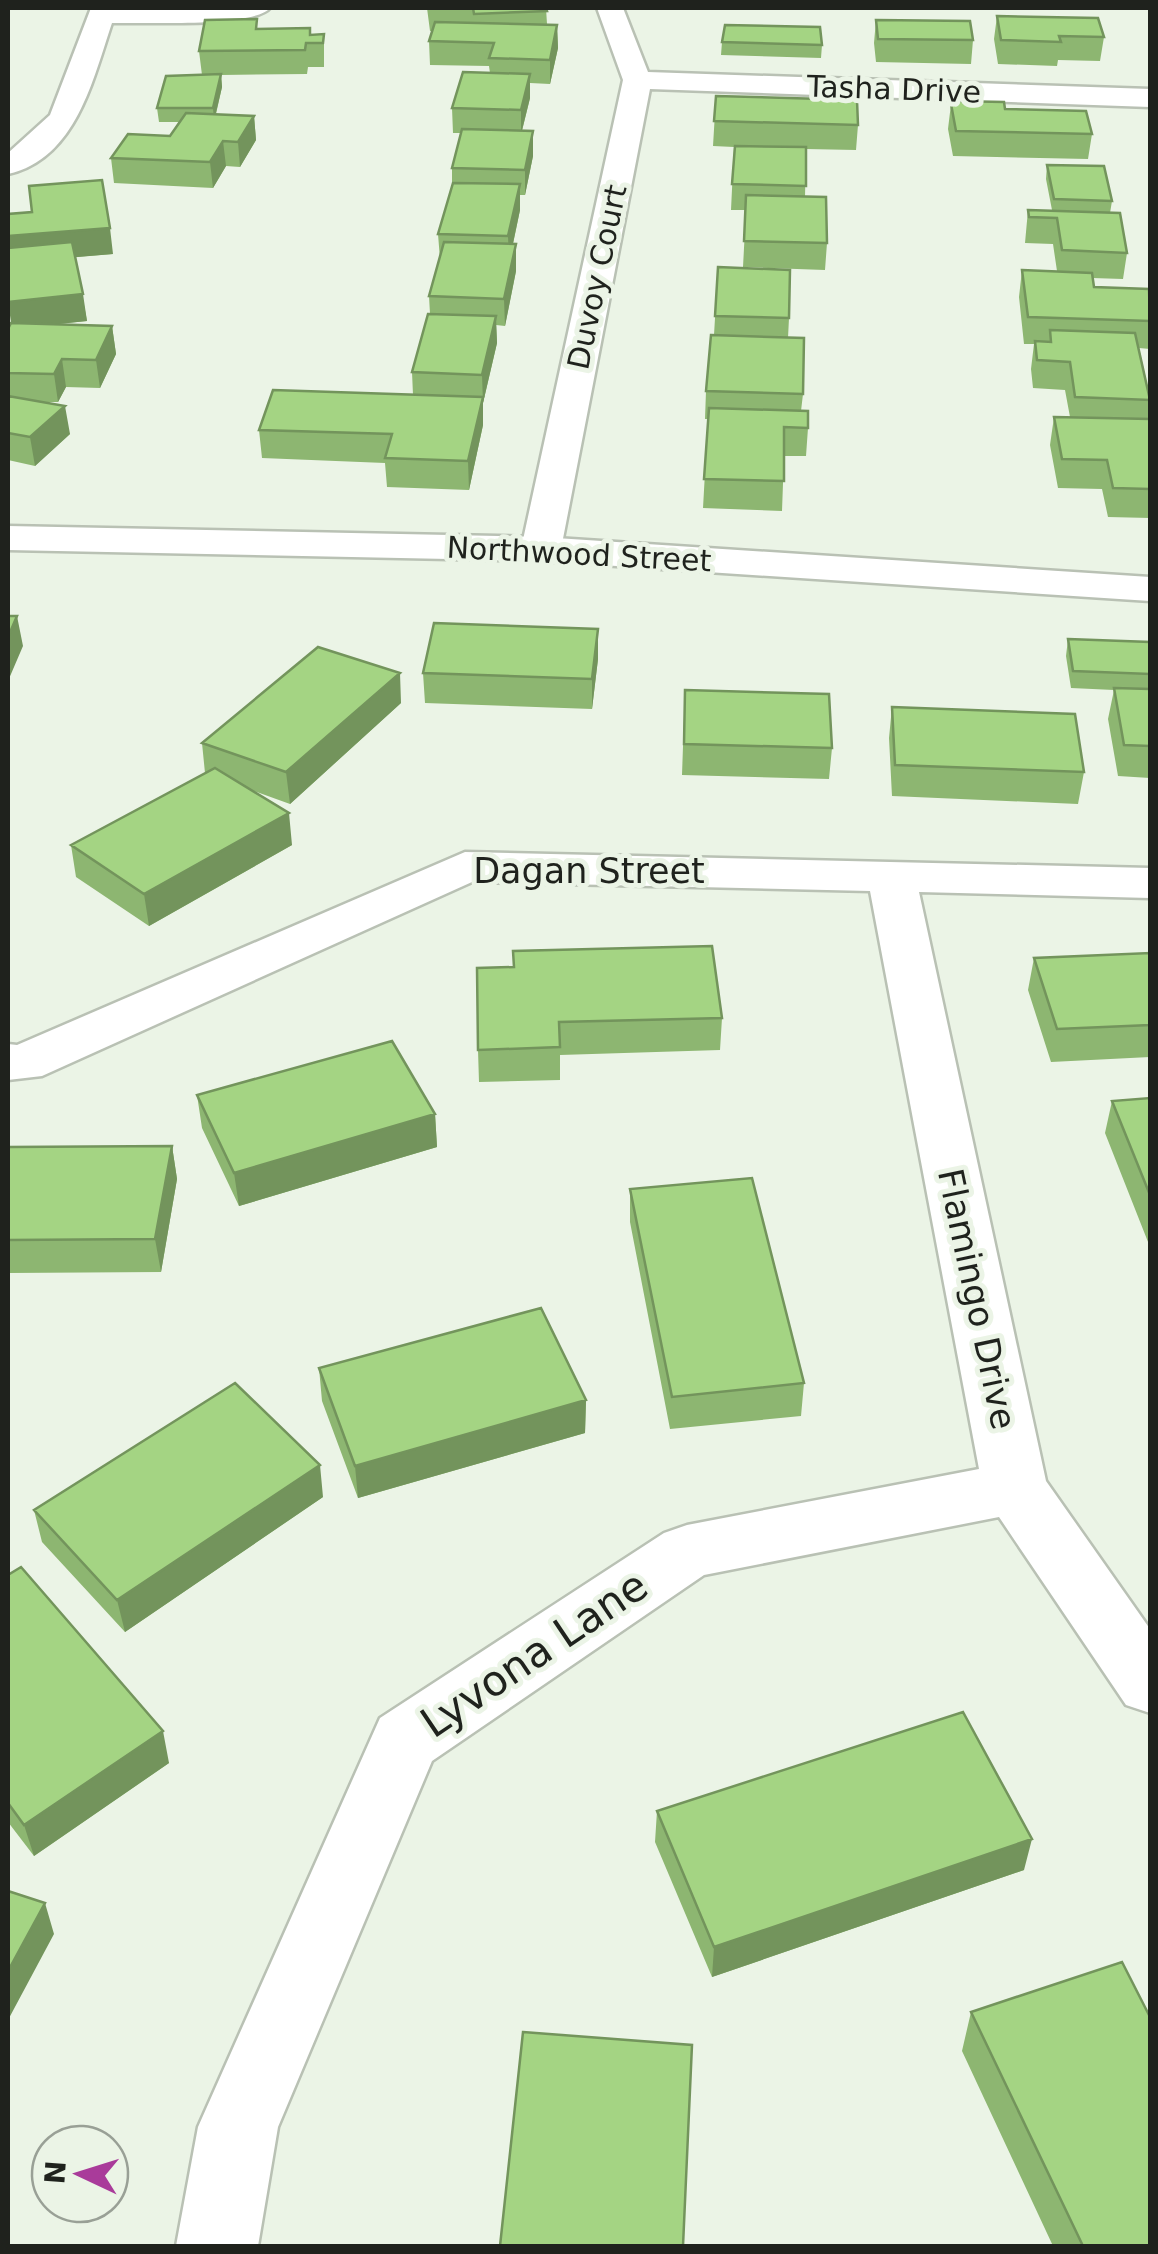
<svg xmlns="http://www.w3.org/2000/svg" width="1158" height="2254" font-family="'DejaVu Sans',sans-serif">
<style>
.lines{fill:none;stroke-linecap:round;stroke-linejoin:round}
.minor-casing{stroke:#b9c1b4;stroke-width:5}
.tertiary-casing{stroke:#b9c1b4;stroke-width:5}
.minor{fill:#fff;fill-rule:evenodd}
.tertiary{fill:#fff;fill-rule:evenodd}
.wall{fill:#8db671}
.shaded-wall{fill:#73945c}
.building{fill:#a4d483;stroke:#73945c;stroke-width:2.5}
.labels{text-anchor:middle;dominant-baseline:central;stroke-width:10;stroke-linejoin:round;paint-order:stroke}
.far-street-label{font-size:30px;fill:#1f221d;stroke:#ebf4e6}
.street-label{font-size:35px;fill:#1f221d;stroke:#ebf4e6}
.near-street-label{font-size:42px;fill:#1f221d;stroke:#ebf4e6}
</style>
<rect width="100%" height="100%" fill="#ebf4e6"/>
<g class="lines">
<defs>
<path id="minor" d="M91 8H270C253 28 142 22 112 23 93 79 76 159 8 174V153L50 115Z
M597 8H623L648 72 1150 89V107L650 89 561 549 555 558 541 561 527 558 521 549 623 80Z
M465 852 1150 868V898L919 892 1046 1481 1150 1629V1713L1126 1705 999 1517 704 1575 432 1761 278 2127 258 2246H176L198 2127 380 1718 664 1533 687 1525 979 1469 870 891 472 882 42 1076 8 1080V1044L17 1045Z"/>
<path id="tertiary" d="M8 526 541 537 1150 577V601L541 561 8 550Z"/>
</defs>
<use href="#minor" class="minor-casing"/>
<use href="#tertiary" class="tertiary-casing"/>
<use href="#minor" class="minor"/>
<use href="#tertiary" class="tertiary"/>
</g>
<path class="wall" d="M427 8H546L547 24 557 25 558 48 550 84 530 83V98L522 131H533V156L525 195H520V210L513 244 516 271 505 326 496 325 497 343 483 403V425L469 490 387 487 385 463 262 458 259 430 413 395 412 372 430 314 429 296 440 259 438 234 452 185V168L461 133H453L452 108 490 73 489 66 430 65 429 41 432 31H430Z
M997 16 1104 37 1100 61 1058 60 1057 66 998 64 994 39Z
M876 20 973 40 971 64 876 62 874 43Z
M258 29 311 35 324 34V67H308L307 74 221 75 222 87 216 114 254 116 256 140 240 167 226 166 213 188 114 183 111 158 170 136 180 122H159L157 108 202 75 199 51Z
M722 42 822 45 821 58 721 55Z
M716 96 858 125 856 150 806 149 805 197 827 243 825 270 743 267 746 210H731L734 147 713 146Z
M951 104 1005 109 1092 134 1088 159 953 156 948 129Z
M1047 165 1112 201 1110 213 1127 253 1123 279 1092 278 1094 287 1150 295V349L1139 348 1150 397 1148 419H1150V518L1108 517 1102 489 1058 488 1050 445 1054 417H1070L1065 390 1033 388 1031 369 1034 344H1024L1019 297 1022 270 1057 271 1053 244 1025 243 1028 210H1052L1046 179Z
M8 214 113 254 75 257 87 321 57 324 112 326 116 354 100 388 66 387 58 402H41L70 434 35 466 8 460V329L12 323Z
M718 267 789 318 788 338 803 394 801 411 808 428 806 456H784L782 511 703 508 708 419H705L706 391 714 335Z
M1068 639 1150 642V778L1118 776 1108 719 1114 690 1071 688 1066 656Z
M598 659 592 709 425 703 423 673Z
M685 690 832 748 829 779 682 775Z
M401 703 290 804 251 790 292 845 149 926 76 877 71 845 205 773 202 743Z
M892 707 1084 772 1078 804 892 796 889 738Z
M513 951 722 1018 720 1050 560 1055V1080L479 1082 478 1050 513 967Z
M1150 953V1057L1051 1062 1028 990 1034 958Z
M197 1095 435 1114 437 1147 239 1206 202 1128Z
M1150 1098V1247L1105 1133 1112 1101Z
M172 1146 177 1179 161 1272 8 1273V1147Z
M630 1189 804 1383 801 1416 670 1429 630 1222Z
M319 1368 586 1400 585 1433 358 1498 322 1401Z
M323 1497 125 1632 42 1542 34 1510Z
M8 1575 169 1763 34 1856 8 1822Z
M657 1811 1024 1870 712 1977 655 1842Z
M971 2012 1150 2246H1053L962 2051Z"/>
<path class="shaded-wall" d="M557 25 558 48 550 84V60Z
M221 74 222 87 214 121 213 108Z
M530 74V98L521 134V110Z
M254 116 256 140 240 167 238 142Z
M533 131V156L525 195V170Z
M223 141 226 166 213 188 210 162Z
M520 184V210L509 262 508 236Z
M110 228 113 254 8 263V236Z
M516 244V271L505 326 504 299Z
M83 294 87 321 12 329 8 302Z
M496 316 497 343 483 403 482 375Z
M112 326 116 354 100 388 96 360Z
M62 359 66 387 58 402 54 374Z
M483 397V425L469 490 468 461Z
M65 406 70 434 35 466 30 437Z
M17 616 23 646 8 681V637Z
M598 629V659L592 709V679Z
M400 673 401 703 290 804 286 772Z
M289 813 292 845 149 926 144 894Z
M435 1114 437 1147 239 1206 234 1173Z
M172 1146 177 1179 161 1272 155 1239Z
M586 1400 585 1433 358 1498 355 1466Z
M320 1465 323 1497 125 1632 117 1600Z
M163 1731 169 1763 34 1856 24 1825Z
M1032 1839 1024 1870 712 1977 714 1947Z
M45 1903 54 1934 8 2020V1971Z"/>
<path class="building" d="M473 8H546L547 11 474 14Z
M997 16 1098 18 1104 37 1059 36 1061 42 1001 40Z
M257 19 256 29 310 28V35L324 34 323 43H306L305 50 199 51 205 20Z
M876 20 970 21 973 40 878 39Z
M435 22 557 25 550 60 489 58 494 43 429 41Z
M725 25 820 27 822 45 722 42Z
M463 72 530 74 521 110 452 108Z
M221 74 213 108H157L166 76Z
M716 96 857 100 858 125 714 121Z
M954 101 1004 102 1005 109 1086 111 1092 134 956 131 951 104Z
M186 113 254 116 238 142 223 141 210 162 111 158 128 134 170 136Z
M462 129 533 131 525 170 452 168Z
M735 146 806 147V186L732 184Z
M1047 165 1104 166 1112 201 1054 199Z
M102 180 110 228 8 236V214L32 212 29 186Z
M453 183 520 184 508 236 438 234Z
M746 195 826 197 827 243 744 241Z
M1028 210 1120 213 1127 253 1062 250 1057 218 1029 217Z
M72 242 83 294 8 302V248Z
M444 242 516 244 504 299 429 296Z
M718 267 790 270 789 318 715 316Z
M1022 270 1092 273 1094 287 1149 289 1150 321 1028 317Z
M428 314 496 316 482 375 412 372Z
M11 323 112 326 96 360 62 359 54 374 8 373V329Z
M1050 330 1135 333 1150 400 1075 397 1070 362 1037 360 1035 341 1051 342Z
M711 335 804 338 803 394 706 391Z
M273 390 483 397 468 461 385 458 392 434 259 430Z
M8 396 65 406 30 437 8 433Z
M709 408 808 411V428L784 427V481L704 479Z
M1054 417 1150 419V489L1113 488 1107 460 1062 459Z
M8 616H17L8 637Z
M434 623 598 629 592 679 423 673Z
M1068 639 1150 642V674L1073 671Z
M318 647 400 673 286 772 202 743Z
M1114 688 1150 689V746L1124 745Z
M685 690 829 694 832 748 684 744Z
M892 707 1075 714 1084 772 895 765Z
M215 768 289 813 144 894 71 845Z
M712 946 722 1018 559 1022 560 1047 478 1050 477 968 514 967 513 951Z
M1150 953V1025L1057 1029 1034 958Z
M392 1041 435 1114 234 1173 197 1095Z
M1150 1098V1195L1112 1101Z
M172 1146 155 1239 8 1240V1147Z
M752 1178 804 1383 672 1397 630 1189Z
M541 1308 586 1400 355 1466 319 1368Z
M235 1383 320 1465 117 1600 34 1510Z
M21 1567 163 1731 24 1825 8 1803V1575Z
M963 1712 1032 1839 714 1947 657 1811Z
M8 1891 45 1903 8 1971Z
M1122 1962 1150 2017V2246H1083L971 2012Z
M523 2032 692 2045 683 2246H500Z"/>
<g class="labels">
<g class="far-street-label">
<text transform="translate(894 89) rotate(2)">Tasha Drive</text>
<text transform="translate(597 277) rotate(-78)">Duvoy Court</text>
<text transform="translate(579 554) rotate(3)">Northwood Street</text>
</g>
<g class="street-label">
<text x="589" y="871">Dagan Street</text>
<text transform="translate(977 1299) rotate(78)">Flamingo Drive</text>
</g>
<g class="near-street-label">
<text transform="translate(534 1654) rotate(-34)">Lyvona Lane</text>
</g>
</g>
<rect width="1158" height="2254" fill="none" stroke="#1f221d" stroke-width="20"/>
<g transform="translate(80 2174) rotate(274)"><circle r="48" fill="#ebf4e6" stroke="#99a096" stroke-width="2.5"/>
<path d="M0-8L18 38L0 25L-18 38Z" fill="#a93b9a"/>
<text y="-15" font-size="28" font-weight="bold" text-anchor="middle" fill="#1f221d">N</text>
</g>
</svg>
